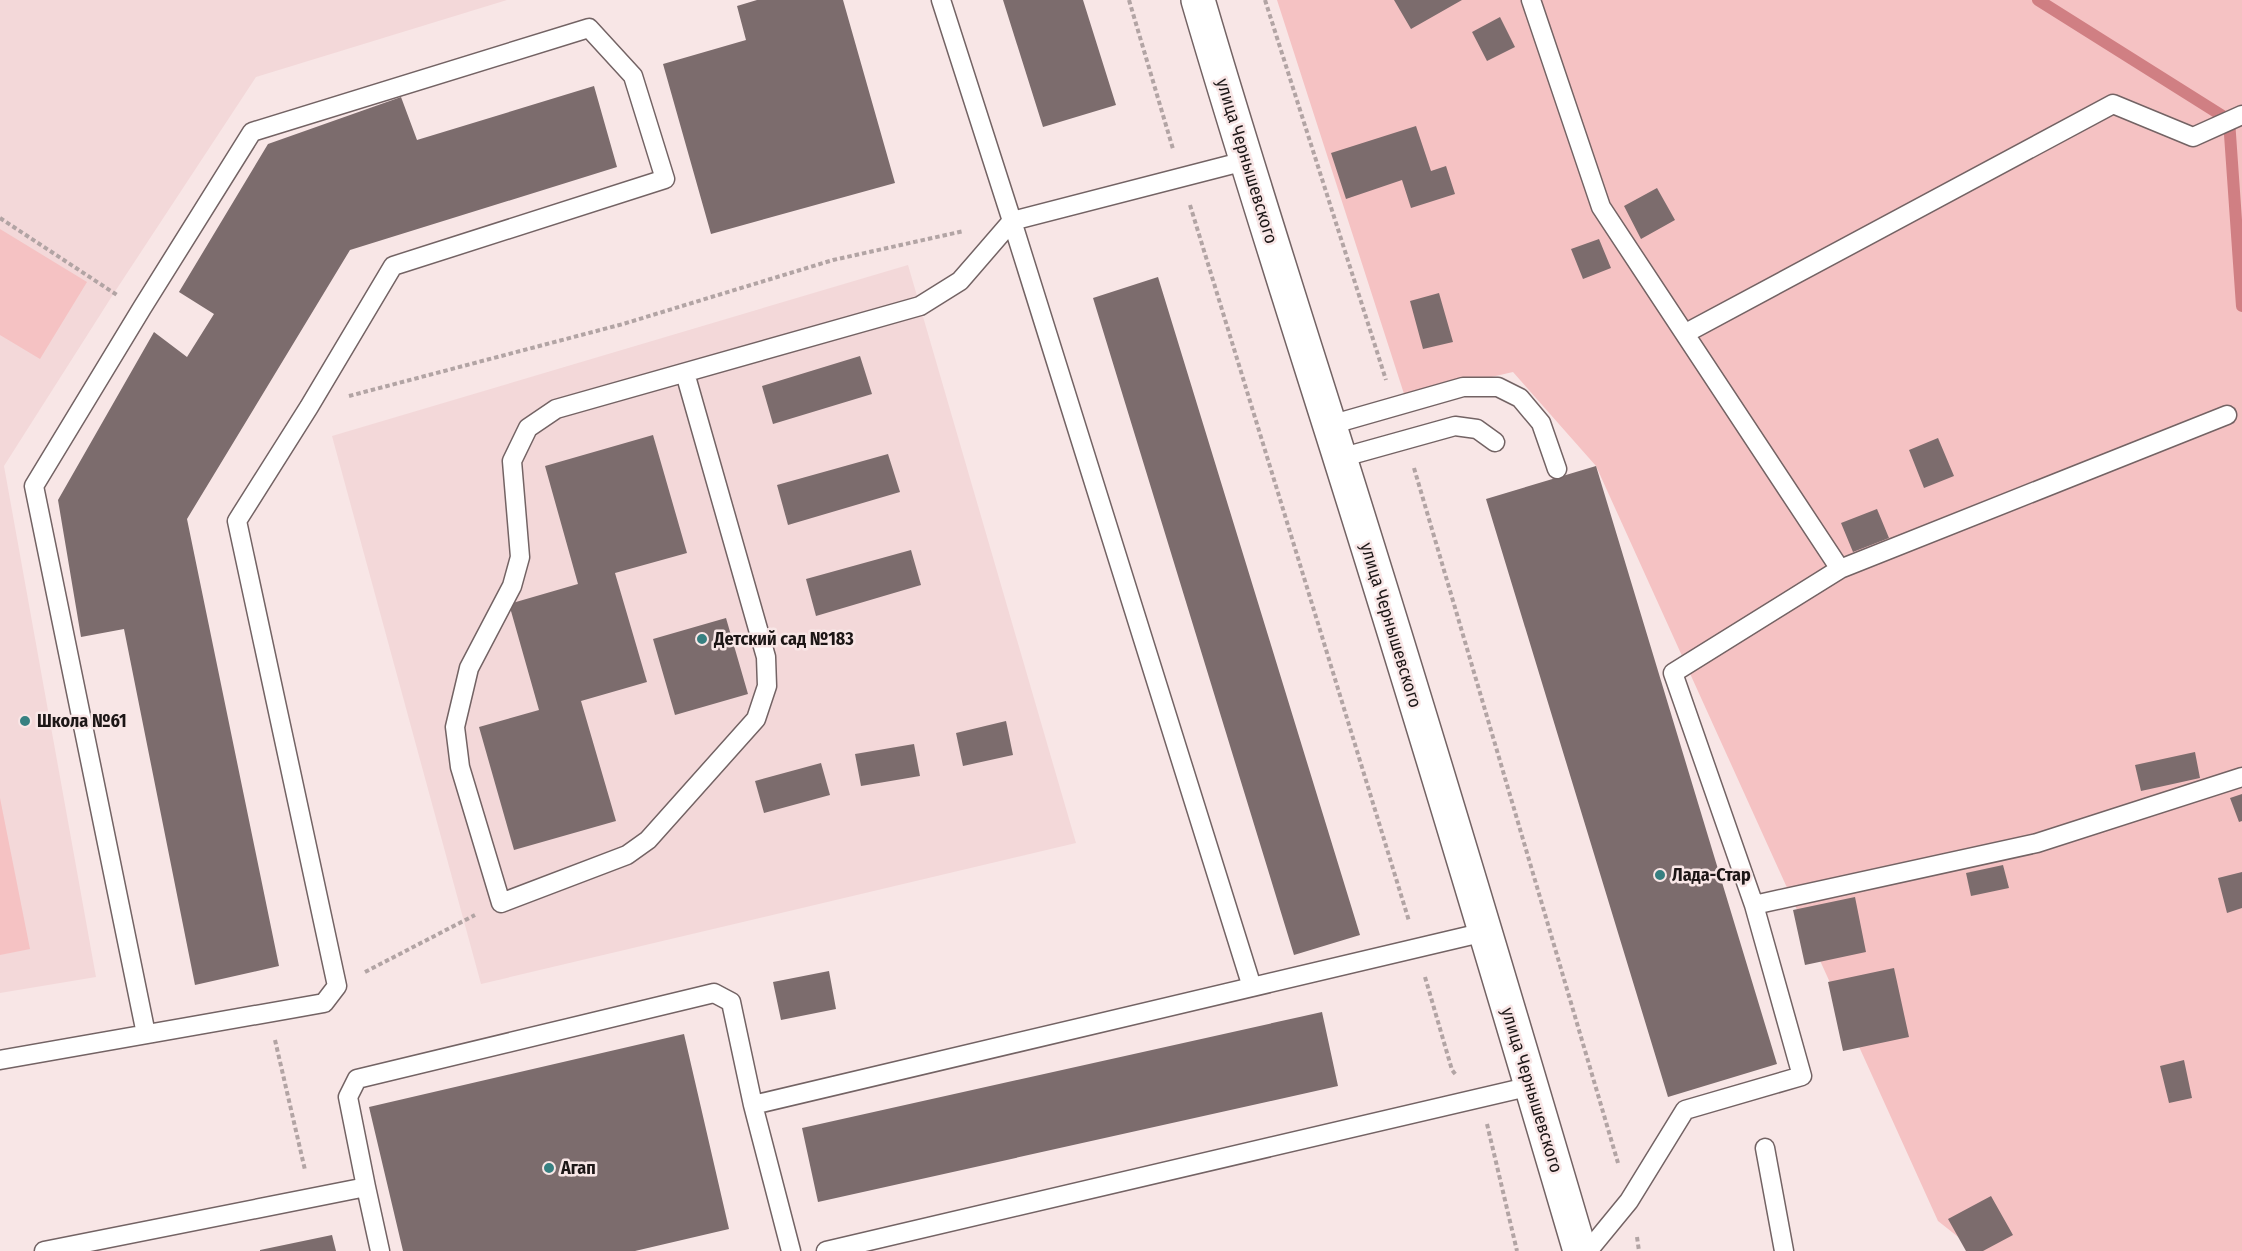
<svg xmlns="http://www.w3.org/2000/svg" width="2242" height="1251" font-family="'Fira Sans Condensed',sans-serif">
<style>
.built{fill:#f3d8d9}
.green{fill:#f5c2c3}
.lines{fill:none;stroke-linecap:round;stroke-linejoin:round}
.stream{stroke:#d07f83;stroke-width:12}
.building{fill:#7c6c6d}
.service-casing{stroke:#736364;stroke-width:21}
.tertiary-casing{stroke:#736364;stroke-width:36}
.path{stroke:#b2a4a4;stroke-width:4;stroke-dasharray:4.5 3;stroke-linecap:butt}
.service{stroke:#fff;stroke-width:18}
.tertiary{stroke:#fff;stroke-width:33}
.poi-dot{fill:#378081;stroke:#f8e6e6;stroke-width:2}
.labels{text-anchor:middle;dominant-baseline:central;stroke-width:5;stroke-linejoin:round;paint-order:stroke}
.street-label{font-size:18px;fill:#1c1616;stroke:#f8e6e6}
.poi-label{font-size:18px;font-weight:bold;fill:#1c1616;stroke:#f8e6e6;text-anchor:start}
</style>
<rect width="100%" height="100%" fill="#f8e6e6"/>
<path class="built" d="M0 0H507L256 77 114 293 4 466 96 977 0 993Z
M908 265 1076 843 481 984 332 436Z"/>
<path class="green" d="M1277 0H2242V1251H1976L1938 1221 1596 466 1513 372 1405 397Z
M0 229 87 282 40 359 0 335Z
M0 798 30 949 0 955Z"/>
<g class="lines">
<path class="stream" d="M2038 0 2229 120 2242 306"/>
</g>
<path class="building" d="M757 0H843L895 183 711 234 663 64 746 40 737 6Z
M1003 0H1083L1116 105 1043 127Z
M1394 0H1462L1411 29Z
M1500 17 1515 47 1487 61 1472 32Z
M594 86 617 167 350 250 187 519 279 966 195 985 124 629 81 637 58 500 154 332 187 357 214 314 179 292 268 144 401 97 417 140Z
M1416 126 1431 171 1446 166 1455 194 1411 208 1402 180 1346 199 1331 153Z
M1657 188 1675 220 1641 239 1624 206Z
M1599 239 1611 268 1583 279 1571 249Z
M1158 277 1360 935 1294 955 1093 298Z
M1439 293 1453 342 1423 349 1410 301Z
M860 356 872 394 773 424 762 386Z
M653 435 687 553 615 573 647 682 581 701 616 821 514 850 479 727 539 710 509 604 578 584 545 466Z
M1938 438 1954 476 1924 488 1909 450Z
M888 454 900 492 788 525 777 485Z
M1596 466 1777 1064 1668 1097 1486 499Z
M1877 509 1889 538 1853 552 1841 523Z
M911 550 921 585 816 616 806 579Z
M726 618 748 694 675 715 653 639Z
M1006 721 1013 755 963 766 956 733Z
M914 744 920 776 861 786 855 754Z
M2195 752 2200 778 2141 791 2135 765Z
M821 763 830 795 764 813 755 781Z
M2242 794V821L2239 822 2230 798Z
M2003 865 2009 888 1971 896 1966 873Z
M2242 872V908L2227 913 2218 878Z
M1855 897 1866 952 1805 965 1793 910Z
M1894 968 1909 1037 1843 1051 1828 982Z
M829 971 836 1009 781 1020 773 982Z
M1322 1012 1338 1086 818 1202 802 1128Z
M684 1034 729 1229 635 1251H403L369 1107Z
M2184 1060 2192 1098 2169 1103 2160 1066Z
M1991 1196 2013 1235 1983 1251H1966L1948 1219Z
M332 1235 336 1251H260V1250Z"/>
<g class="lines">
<defs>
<path id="service" d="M941 0 1012 221 1245 161
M1531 0 1601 207 1840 569
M1012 221 1252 987
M1686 333 2113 104 2193 137 2242 115
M685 373 766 657 767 686 756 719 648 840 627 855 501 903 460 767 455 727 469 668 512 586 520 557 512 461 528 428 556 409 920 306 960 281 1012 221
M1330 425 1463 387H1498L1520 398 1541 423 1557 469
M1340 458 1455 426 1477 429 1495 442
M1754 905 2037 843 2242 777
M0 1060 324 1003 337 986 237 521 309 407 393 266 665 179 633 76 589 28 252 132 142 308 34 486 146 1034
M1765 1148 1784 1251
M366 1187 348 1097 357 1079 714 993 731 1002 753 1105
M44 1251 366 1187 380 1251
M791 1251 753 1105 1485 932
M826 1251 1531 1086
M1588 1251 1629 1201 1685 1110 1802 1076 1754 905 1673 673 1840 569 2227 415"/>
<path id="tertiary" d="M1198 0C1243 154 1292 306 1340 458 1423 722 1502 986 1580 1251"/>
</defs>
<use href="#service" class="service-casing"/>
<use href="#tertiary" class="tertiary-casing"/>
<path class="path" d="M1129 0 1173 149
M1265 0 1386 380
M1190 205 1409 921
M0 218 117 295
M349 396 623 324 833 260 964 231
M1414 468 1618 1163
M365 972 475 915
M1425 977 1452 1070 1456 1075
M275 1040 305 1170
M1487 1124 1517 1251
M1637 1237 1639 1251"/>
<use href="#service" class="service"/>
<use href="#tertiary" class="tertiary"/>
</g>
<g class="poi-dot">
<circle cx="702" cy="639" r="6"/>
<circle cx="25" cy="721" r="6"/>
<circle cx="1660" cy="875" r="6"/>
<circle cx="549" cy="1168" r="6"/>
</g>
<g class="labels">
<g class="street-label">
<text transform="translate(1247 161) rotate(73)">улица Чернышевского</text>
<text transform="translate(1391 625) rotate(73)">улица Чернышевского</text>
<text transform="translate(1532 1090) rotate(73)">улица Чернышевского</text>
</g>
<g class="poi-label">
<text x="714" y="639">Детский сад №183</text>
<text x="37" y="721">Школа №61</text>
<text x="1672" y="875">Лада-Стар</text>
<text x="561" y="1168">Агап</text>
</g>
</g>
</svg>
